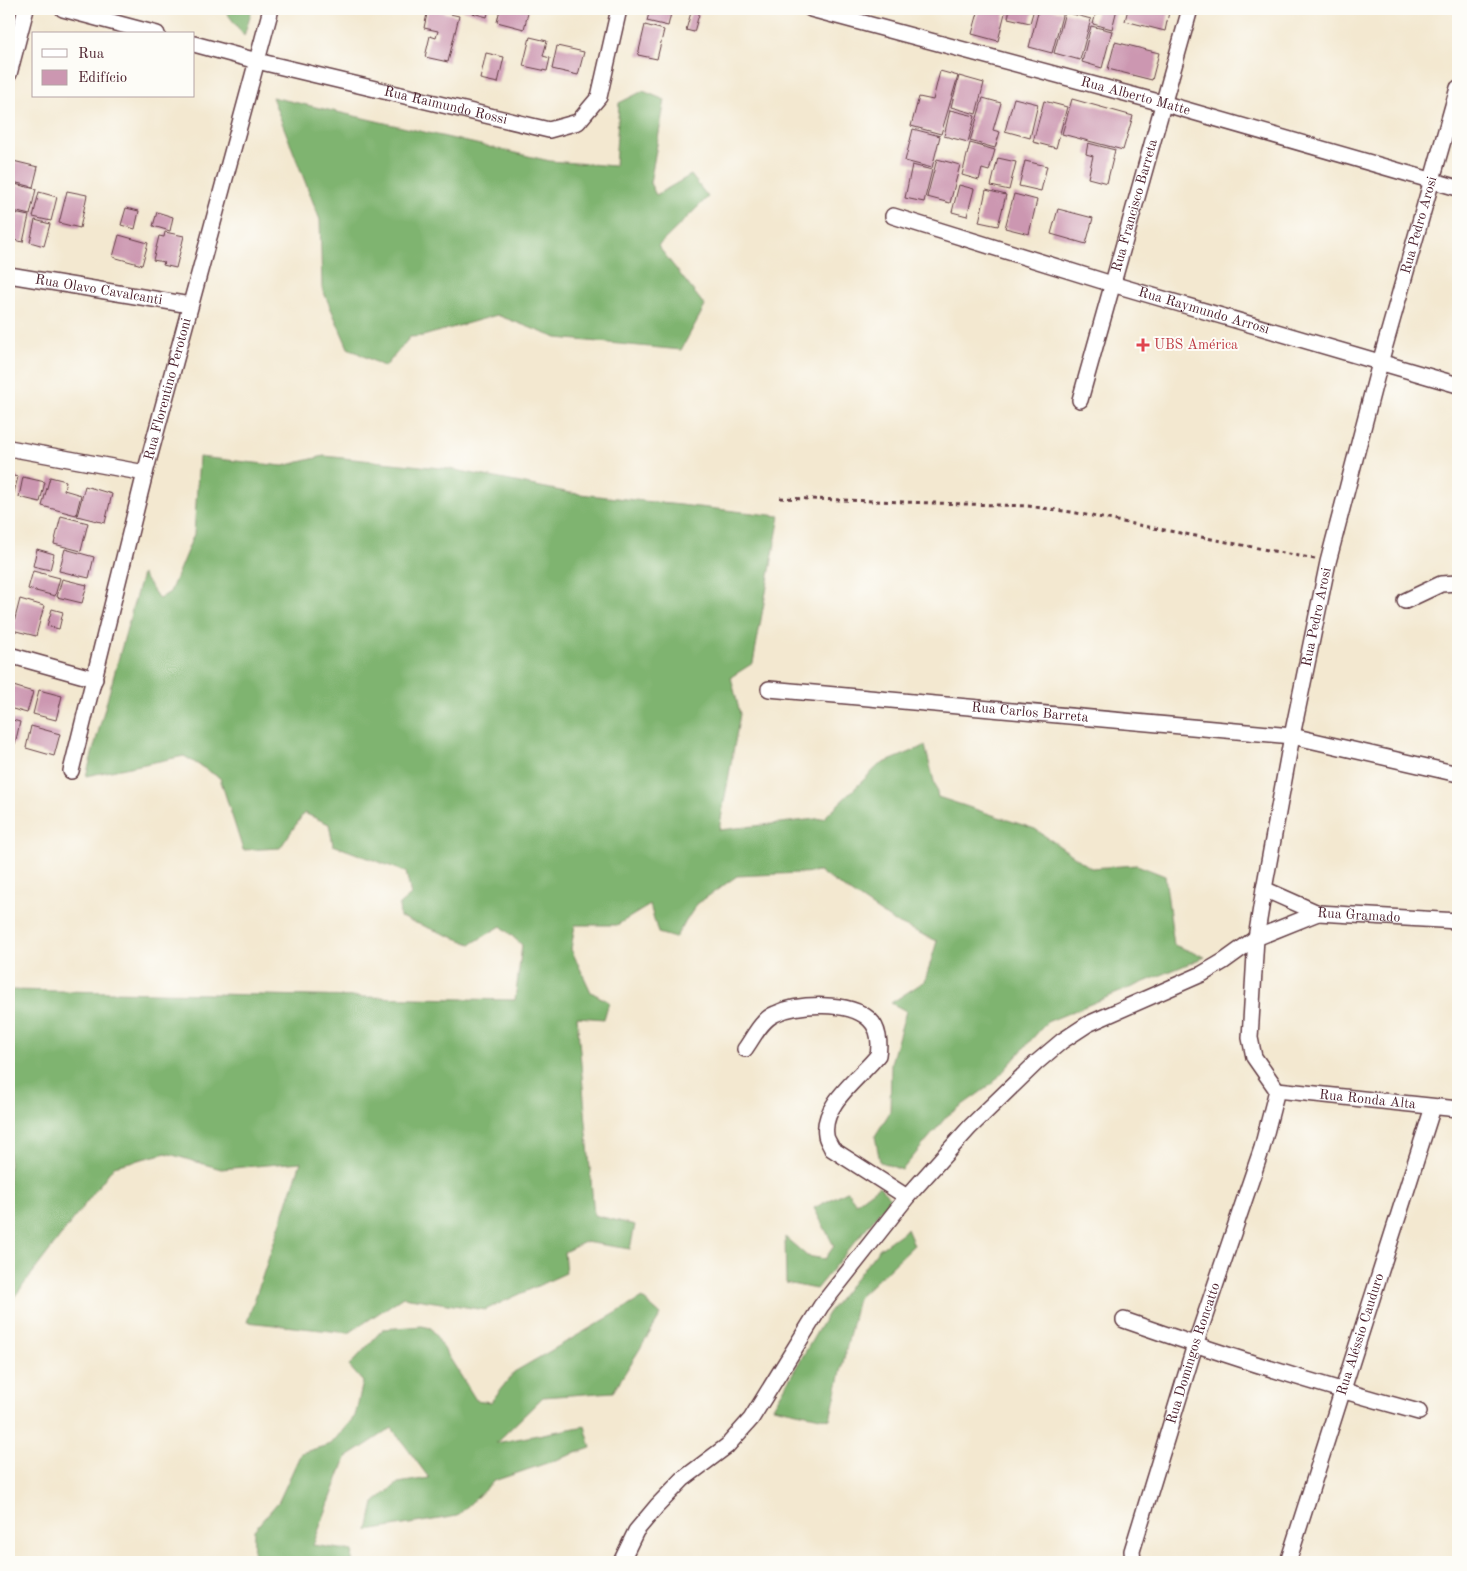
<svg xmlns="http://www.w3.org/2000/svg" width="1467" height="1571" font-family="'Old Standard TT',serif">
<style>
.forest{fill:#7fb470;stroke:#646a4e}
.building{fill:#cc97b1}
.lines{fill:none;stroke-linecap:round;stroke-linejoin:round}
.minor-casing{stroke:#633d44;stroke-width:18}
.path{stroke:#633d44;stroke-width:3;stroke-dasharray:4 4;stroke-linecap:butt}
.minor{stroke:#fff;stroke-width:15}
.health-dot{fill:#e0444e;stroke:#fdfcf7;stroke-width:2}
.labels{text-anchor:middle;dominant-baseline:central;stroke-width:4;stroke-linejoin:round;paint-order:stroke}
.street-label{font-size:14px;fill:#4a1f2b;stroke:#fdfcf7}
.health-label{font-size:14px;fill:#be3a42;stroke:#fdfcf7;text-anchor:start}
</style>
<rect width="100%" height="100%" fill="#fdfcf7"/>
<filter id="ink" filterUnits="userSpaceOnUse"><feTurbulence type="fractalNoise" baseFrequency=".02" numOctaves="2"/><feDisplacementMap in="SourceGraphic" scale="10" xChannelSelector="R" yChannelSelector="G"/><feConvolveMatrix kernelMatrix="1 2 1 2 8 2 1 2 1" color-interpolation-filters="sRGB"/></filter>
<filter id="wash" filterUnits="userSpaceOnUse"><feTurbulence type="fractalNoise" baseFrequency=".0096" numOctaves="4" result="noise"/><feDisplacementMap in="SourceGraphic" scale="20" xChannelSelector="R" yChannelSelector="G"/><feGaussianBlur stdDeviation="1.12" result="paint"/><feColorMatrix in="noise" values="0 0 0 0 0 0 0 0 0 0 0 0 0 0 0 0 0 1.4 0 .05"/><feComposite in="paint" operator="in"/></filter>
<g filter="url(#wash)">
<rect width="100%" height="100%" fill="#f3e8d0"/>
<path class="forest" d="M224 9H252L244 36Z
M643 91 665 100 650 183 656 195 691 175 708 197 658 246 705 306 681 350 557 338 497 315 423 336 410 337 385 367 348 348 322 288 320 220 272 97 550 161 615 166 619 103Z
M324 456 450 469 571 493 780 516 753 663 731 677 740 714 719 830 824 818 879 765 925 746 938 797 1035 829 1091 868 1137 865 1165 876 1174 945 1205 957 1047 1022 992 1084 947 1116 902 1170 880 1162 875 1136 890 1112 891 1063 906 1011 891 1003 925 981 937 941 893 921 820 872 737 876 697 904 675 938 658 933 650 905 617 925H575L571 949 591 992 609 1002 604 1019 577 1017 594 1215 635 1225 630 1249 585 1242 564 1252 566 1273 485 1310 403 1297 349 1333 247 1322 301 1162 221 1169 166 1153 114 1166 9 1304V990L515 1000 522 945 501 926 471 944 400 917 399 905 411 895 406 872 333 845 329 824 304 813 280 848 243 850 220 778 184 756 86 776 142 574 159 599 170 592 194 534 199 457 283 466Z
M879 1186 891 1198 816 1289 786 1283 785 1237 807 1256 825 1259 834 1246 814 1208 847 1191 856 1203Z
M907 1229 914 1245 858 1298 830 1419 773 1407 828 1313 879 1249Z
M642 1298 661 1315 613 1392 543 1397 496 1443 585 1426 591 1448 494 1481 457 1516 368 1531 374 1503 398 1483 429 1478 392 1428 346 1458 313 1545 353 1551 352 1562H253L254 1530 279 1501 301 1453 331 1444 355 1416 363 1382 349 1366 383 1329 422 1326 431 1328 476 1400 491 1402 514 1372Z"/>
<g id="blocks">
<path class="building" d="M428 9 459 16 448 62 425 57 430 36 436 38 438 31 424 28Z
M463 9H489L487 17 462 10Z
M500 9H529L524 29 497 22Z
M650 9H672L668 26 647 21Z
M692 9 700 11 694 32 686 30Z
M979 9H1006L998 41 972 34Z
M1010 9H1034L1030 23 1008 18Z
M1039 9H1049L1063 12 1052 53 1029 47Z
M1097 9H1117L1112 29 1093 24Z
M1128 9H1155L1169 12 1165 31 1125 21Z
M1065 12 1091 19 1080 60 1054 53Z
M645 25 664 30 657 59 638 55Z
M1091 26 1112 31 1102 68 1082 62Z
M530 37 547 41 543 56 550 58 547 71 523 66Z
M1115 42 1159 53 1152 80 1108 69Z
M557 46 584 52 578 75 552 69Z
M486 53 504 57 498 83 480 79Z
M940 71 958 76 941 134 911 126 919 97 933 100Z
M959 76 984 83 976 114 951 107Z
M983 98 1001 103 993 130 1000 132 995 148 970 141Z
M1014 98 1038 104 1030 138 1005 131Z
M1072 99 1133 116 1123 150 1062 134Z
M1044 101 1067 107 1056 148 1033 142Z
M950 110 975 116 968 142 944 136Z
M913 129 940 136 932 168 905 161Z
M970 143 995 150 989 171 982 169 979 180 962 175Z
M1088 143 1115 150 1107 183 1088 178 1093 156 1086 154Z
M998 158 1016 162 1009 190 991 186Z
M937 159 960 165 950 203 927 197Z
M9 160 38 167 33 187 9 181Z
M1025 161 1047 166 1041 191 1019 186Z
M912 165 932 170 924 202 905 198Z
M10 183 36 189 30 215 9 210Z
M959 185 974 189 967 216 952 212Z
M986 190 1006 195 998 226 979 222Z
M67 191 87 195 80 228 59 223Z
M39 192 57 197 51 221 33 217Z
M1014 194 1037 200 1029 234 1005 228Z
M126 208 139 211 135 229 121 225Z
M1058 209 1093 218 1086 244 1051 234Z
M9 212 29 216 23 242 9 239Z
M157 212 173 217 170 231 153 226Z
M35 220 50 224 44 246 30 242Z
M165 232 184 236 176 268 163 265 164 262 153 260 159 236 164 237Z
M119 235 148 243 142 265 113 257Z
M9 475 18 477 12 500 9 499Z
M23 477 45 482 40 502 19 497Z
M50 477 66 481 64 490 81 495 76 515 42 506Z
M85 486 112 494 105 523 77 516Z
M61 516 88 523 81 551 54 544Z
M37 549 54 554 50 570 33 566Z
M65 549 94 557 89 578 59 571Z
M33 571 60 578 55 596 28 589Z
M62 579 87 585 82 603 57 597Z
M9 598 14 599 9 616Z
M20 599 44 606 36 636 12 630Z
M52 609 63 612 59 629 47 626Z
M10 685 33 692 27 713 9 708Z
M39 690 62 696 56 720 33 714Z
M9 719 20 722 15 744 9 743Z
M31 726 60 734 54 756 26 748Z"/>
</g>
</g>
<g filter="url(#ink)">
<use href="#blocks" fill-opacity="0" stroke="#633d44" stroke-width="1"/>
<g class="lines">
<defs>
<g id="minor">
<path d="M63 9 157 34"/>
<path id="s1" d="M811 9 1162 103 1458 188"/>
<path id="s2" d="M194 44 257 61 549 130 578 122 599 97 619 9"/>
<path d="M9 74 26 9"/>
<path id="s3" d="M893 216 1112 284 1458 385"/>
<path id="s4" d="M9 275 190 305"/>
<path id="s5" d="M1080 400 1190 9"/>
<path d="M9 448 145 473"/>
<path d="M1405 601 1441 584 1458 583"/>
<path d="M9 655 95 679"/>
<path id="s6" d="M769 689 1292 736 1458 774"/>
<path id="s7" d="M71 771 145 473 271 9"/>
<path id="s8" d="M1264 889 1318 913 1458 921"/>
<path d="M745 1049C753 1038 762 1019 775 1014 798 1003 849 1001 869 1019 879 1028 880 1043 878 1055 861 1077 821 1104 826 1135 826 1139 830 1144 832 1149L907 1197"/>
<path id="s9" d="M1277 1090 1458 1109"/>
<path d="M1124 1320C1221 1354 1319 1385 1419 1412"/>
<path d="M621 1562 636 1531 657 1506 683 1479 727 1446 751 1419 821 1306 907 1197 970 1127 1036 1063 1062 1041 1088 1024 1202 974 1224 961 1256 938 1318 913"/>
<path id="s10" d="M1133 1562 1132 1551 1195 1345 1262 1148 1277 1090 1254 1057 1250 1038 1256 938 1264 889 1292 736 1328 562 1380 363 1458 88"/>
<path id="s11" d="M1288 1562 1433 1107"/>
</g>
</defs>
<use href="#minor" class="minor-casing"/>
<path class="path" d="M780 498 1028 506 1071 512 1315 559"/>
<use href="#minor" class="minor"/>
</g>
</g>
<path class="health-dot" d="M1140.5 337.5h5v5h5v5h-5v5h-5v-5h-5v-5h5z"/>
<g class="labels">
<g class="street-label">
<text stroke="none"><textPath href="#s1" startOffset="336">Rua Alberto Matte</textPath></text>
<text stroke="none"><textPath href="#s2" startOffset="259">Rua Raimundo Rossi</textPath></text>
<text stroke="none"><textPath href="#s5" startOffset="202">Rua Francisco Barreta</textPath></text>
<text stroke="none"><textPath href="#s10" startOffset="1386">Rua Pedro Arosi</textPath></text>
<text stroke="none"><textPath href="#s4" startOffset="91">Rua Olavo Cavalcanti</textPath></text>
<text stroke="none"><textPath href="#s3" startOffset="325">Rua Raymundo Arrosi</textPath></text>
<text stroke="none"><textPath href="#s7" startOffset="394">Rua Florentino Perotoni</textPath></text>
<text stroke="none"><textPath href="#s10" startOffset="981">Rua Pedro Arosi</textPath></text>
<text stroke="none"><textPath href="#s6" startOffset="262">Rua Carlos Barreta</textPath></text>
<text stroke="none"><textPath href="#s8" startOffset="100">Rua Gramado</textPath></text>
<text stroke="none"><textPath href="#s9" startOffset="91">Rua Ronda Alta</textPath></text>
<text stroke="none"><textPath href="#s11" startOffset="239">Rua Aléssio Cauduro</textPath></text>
<text stroke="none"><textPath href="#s10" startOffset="218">Rua Domingos Roncatto</textPath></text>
</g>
<g class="health-label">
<text x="1154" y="345">UBS América</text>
</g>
</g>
<rect width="1467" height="1571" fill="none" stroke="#fdfcf7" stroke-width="30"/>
<rect x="32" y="32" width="162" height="65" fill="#fdfcf7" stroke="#b5a4a5"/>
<rect x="42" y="49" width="25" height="8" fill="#ffffff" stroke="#b5a4a5"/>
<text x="78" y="58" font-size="15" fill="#4a1f2b">Rua</text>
<rect x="42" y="70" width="25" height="15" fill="#cc97b1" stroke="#b5a4a5"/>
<text x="78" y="82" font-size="15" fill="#4a1f2b">Edifício</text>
</svg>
